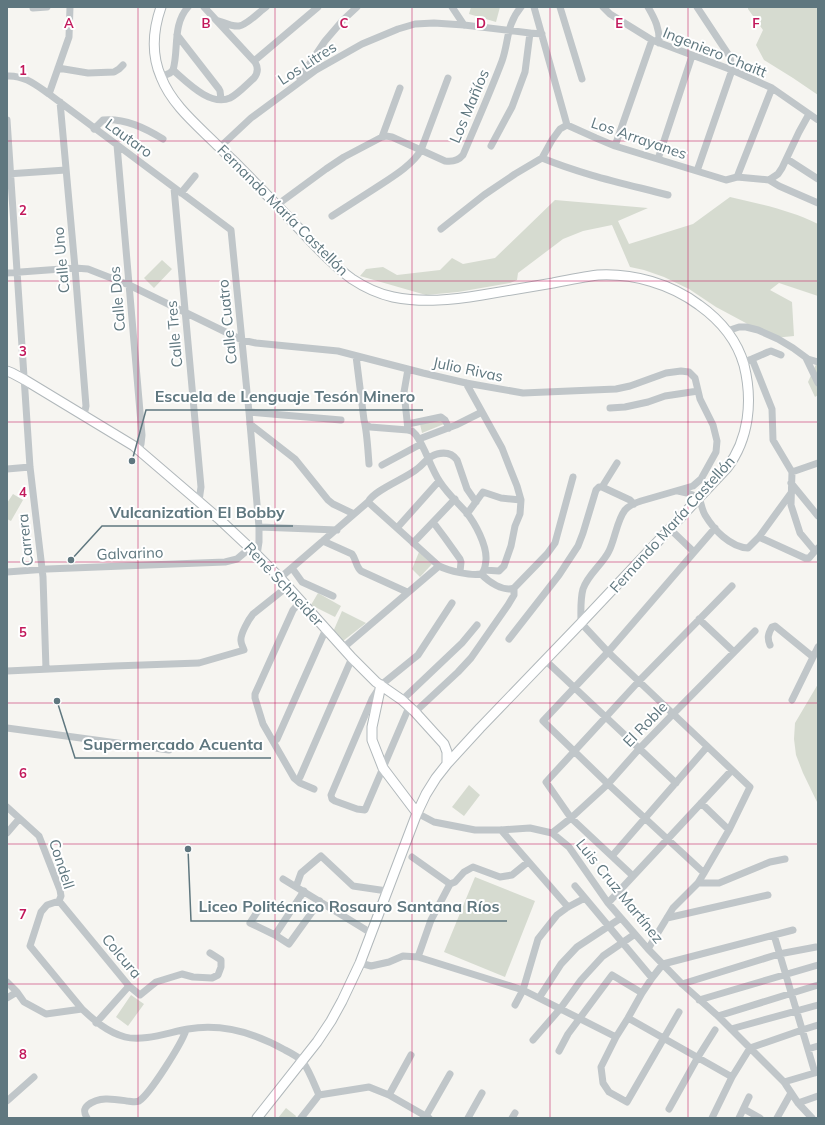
<svg xmlns="http://www.w3.org/2000/svg" width="825" height="1125" font-family="Mulish,sans-serif">
<style>
.green{fill:#d6dbd0}
.lines{fill:none;stroke-linecap:round;stroke-linejoin:round}
.major-casing{stroke:#b1b8bb;stroke-width:11}
.minor{stroke:#c0c6c9;stroke-width:7}
.major{stroke:#fff;stroke-width:9}
.grid{fill:none;stroke:#c2185b;stroke-width:1;stroke-opacity:0.55}
.labels{text-anchor:middle;dominant-baseline:central;stroke-width:4;stroke-linejoin:round;paint-order:stroke}
.street-label{font-size:15px;fill:#5f777f;stroke:#fff}
.grid-label{font-size:13px;text-anchor:middle;font-weight:bold;fill:#c2185b;stroke:#fff;stroke-width:4;stroke-linejoin:round;paint-order:stroke}
.leader{fill:none;stroke:#5f777f;stroke-width:1.5}
.callout-dot{fill:#5f777f;stroke:#fff;stroke-width:1.5}
.callout-label{font-size:16px;text-anchor:middle;font-weight:bold;fill:#5f777f;stroke:#fff;stroke-width:4;stroke-linejoin:round;paint-order:stroke}
</style>
<rect width="100%" height="100%" fill="#f6f5f1"/>
<path class="green" d="M471 7H500L496 22 469 14Z
M748 7H818V95L793 78 764 60 756 45 763 30 748 9Z
M730 197C760 204 790 210 818 224V296L779 283 770 290 792 302 794 336 774 338 716 307 689 289 664 277 644 270 630 267 612 225 583 231 563 239 518 273 517 280 510 283 458 292 426 295 360 276 366 269 383 267 397 275 440 270 452 258 463 264 495 258 555 200 648 208 618 221 629 244 693 224Z
M162 260 172 269 154 288 144 278Z
M818 360V395L815 397 808 382Z
M442 418 444 424 422 433 420 424Z
M13 494 23 500 11 521 7 519V503Z
M419 552 432 564 420 577 412 569Z
M318 593 341 606 335 617 311 605Z
M342 611 366 623 343 641 333 632Z
M818 684V804L803 773 796 755 794 739 795 723Z
M469 785 480 795 464 816 452 807Z
M475 877 535 901 505 977 444 952Z
M131 995 144 1004 128 1026 116 1017Z
M286 1108 296 1116 295 1118H278Z"/>
<g class="lines">
<defs>
<path id="major" d="M161 7C153 30 151 54 161 77 172 105 197 125 218 146 232 159 246 173 259 187 275 203 291 220 306 236 320 251 335 267 352 279 364 287 379 294 393 297 423 303 452 300 482 295 506 291 530 287 553 283 568 280 583 277 598 275 633 273 671 284 699 305 720 320 737 340 744 365 753 401 749 439 727 468L581 623 480 728 447 764 436 778 426 794 417 813 360 963 342 1001 331 1021 317 1042 257 1118
M7 371 12 373 25 380 134 446 218 518 250 548 280 578 352 658 376 682 402 700 415 712 444 744 447 752V764
M381 685 372 727V740L383 768 417 813"/>
</defs>
<use href="#major" class="major-casing"/>
<path class="minor" d="M452 7 464 25
M534 7 567 125 596 138 615 146 726 180 737 177 769 180 779 186 818 203
M560 7 582 79
M603 7 610 14 652 40 732 70 772 88 818 120
M648 7C655 19 660 29 659 43
M697 7 730 57 732 70 697 171
M33 8 47 7
M216 20C223 22 232 27 239 26 247 25 259 12 266 7
M177 35 219 89 220 91 221 99
M254 61 318 7
M58 68 88 73 114 72 119 69 123 65
M173 70C186 81 210 107 230 98 238 94 247 84 254 78 258 73 258 67 255 62L204 7
M7 76C24 75 36 85 49 94L231 230 249 412 259 527V542L257 555
M161 77 170 73 173 70C179 50 172 25 188 7
M300 78 325 41 343 20 357 7
M49 94 69 37 70 7
M60 102 75 268 86 406 84 415
M7 120 30 467 43 577 46 669
M94 129 103 120C125 118 145 128 163 139
M382 137 386 136 392 137 445 161C452 162 458 161 463 155 476 124 490 93 502 61 509 41 506 25 521 7
M117 145 142 435 141 444 139 450
M491 146 512 107 525 72 530 33
M615 146 652 40
M220 147 251 118 316 70 362 44 398 29 415 24 434 23 464 25 530 33 542 34
M542 158C583 175 626 184 668 195
M658 159 692 56
M787 159 818 179
M7 174 66 170
M737 177 772 88
M769 180 778 174 782 168 799 132 809 114
M174 188 201 487 199 501
M181 193 195 176
M277 205 326 169 344 157 382 137 400 88
M332 216C346 207 360 198 374 189 389 179 412 166 421 150L448 78
M441 229 484 195 515 174 542 158 552 140 560 129 567 125
M7 273 75 268 88 269 129 285 242 340 256 343 338 351 423 373 466 383 523 393 616 389 630 386 666 373 681 371 689 372 695 378 700 399 713 425 717 441 716 452 701 479 693 486 641 501C635 503 629 505 625 510 617 520 615 539 609 551 603 564 588 574 583 589 580 600 581 612 581 623L608 652 750 787 729 830 704 873 698 883 673 908 648 949
M727 331 739 327H746L758 330 778 339 793 348 808 359 818 362
M356 356 364 420C367 431 368 452 369 464
M806 358 818 383
M752 359 768 352 771 351 781 355
M743 362 752 359 772 409 773 440 792 472 791 505 800 533 815 551 818 548
M408 369 404 392 408 430
M466 383 502 448 509 466 517 486 521 500 520 514 515 526 511 546 504 566 499 571 484 570
M610 408 625 407 648 402 665 396 698 391
M249 412 341 420
M250 424 295 459 328 500 333 504 354 514
M408 424 441 417 445 420 449 428
M366 425 370 427 408 430 412 431 416 435C426 449 430 467 440 482 447 493 457 502 466 512 475 523 487 545 486 560 485 565 486 570 481 574
M419 439 456 425 482 412
M382 465 421 444
M7 469 30 467
M792 472 818 463
M791 483 818 516
M602 487 630 500 634 504
M678 491 687 493 699 497C701 503 702 510 705 515 714 530 730 547 748 548L759 537 791 493
M368 502 439 566C449 571 471 576 481 574
M467 514 483 492 501 498 521 500
M433 522 445 538 460 559 461 562 460 572
M259 527 337 530
M397 528 439 481
M670 529 694 552
M759 537 805 558H809L815 551
M323 541 352 554C356 559 356 567 361 571L407 592
M413 543 455 499
M292 568 302 582 333 596
M7 572 47 569 225 562 237 559 250 548
M481 574C489 582 503 592 514 588
M280 578 368 502C374 490 405 479 417 469 424 464 428 456 437 454 445 452 452 453 457 460L467 489 476 502
M514 588 547 554 555 543 573 477
M301 601 293 610 255 694V698L263 724 294 778 300 783 314 789
M699 619 734 652
M509 639 559 575 578 546 583 533 596 490 599 487H602L617 463
M770 645C767 638 768 634 772 627L775 626 813 657
M343 648 439 566
M545 660 676 783
M7 671 114 666 199 663 244 650C243 647 241 644 241 641 240 634 249 619 253 614L287 587
M402 700 462 643 477 625
M792 700 818 647
M409 707 365 810 357 809 335 801 332 799 331 795 372 699 381 685 418 655 452 603
M415 712 458 672 471 658 508 605 514 595V588
M7 728 169 750
M277 739 326 629
M300 777 352 658
M701 803 729 830
M7 807 39 836 60 890 61 896 59 901
M417 813 434 822 475 830H501L530 828 552 833 569 847 608 903 648 949 682 984 718 1016 784 1082 798 1103 812 1118
M501 830 568 907
M7 833 19 819
M552 833 571 818 608 784 639 749 673 714 755 631
M612 856 707 747
M412 857 450 884 455 882 464 872 473 867 500 877 512 875 528 862
M704 873 608 784 543 721 608 652 715 528
M633 876 571 818 546 782 639 681 732 586
M283 879 371 933
M698 883H719L770 862 785 859
M575 886 652 978
M296 887 301 873 321 856 353 886 387 891
M59 901 129 986 140 995 156 982 182 974 193 977 212 978 218 975 221 967V960L210 953
M59 901 47 905 41 912 30 946 82 1009
M608 903 732 770
M259 909 250 923 275 935 289 944 320 901
M667 918 768 895
M275 935 304 891
M774 935 815 1073
M418 957 431 920 450 884
M360 963 371 966 389 962 403 956 418 957 523 990 616 1037
M7 982 17 992 24 1002 46 1014 82 1009C95 1021 107 1032 125 1037 143 1042 170 1032 188 1029 223 1023 255 1033 285 1050 291 1053 299 1057 303 1062 310 1072 314 1084 319 1095
M682 984 779 954 816 947
M7 998 17 992
M539 998 561 964 577 947 621 918
M699 1000 818 965
M515 1005 523 990 538 939 557 915 568 907 585 898
M679 1012 627 1102 609 1092 603 1083 601 1067 616 1037 628 1018 642 993 652 978 663 964 793 930
M718 1016 818 985
M628 1018 732 1077
M96 1023 129 986
M731 1029 818 1005
M533 1040 560 1009 581 980 603 956 635 934
M808 1049 818 1046
M559 1051 568 1034 612 975 642 993
M784 1082 818 1072
M389 1095 411 1055
M7 1101 34 1077
M798 1103 818 1096
M669 1109 698 1057 715 1030
M744 1109 760 1118
M426 1116 450 1074
M87 1118C84 1113 83 1109 88 1105 99 1096 114 1099 127 1101 131 1101 135 1103 139 1101 150 1094 182 1043 186 1030
M301 1118 319 1095 369 1087 389 1095 429 1118
M468 1118 482 1093
M512 1118 515 1113
M712 1118 732 1077 750 1048 802 1030 818 1025
M739 1118 749 1097
M777 1118 791 1093"/>
<use href="#major" class="major"/>
</g>
<path class="grid" d="M138 7V1118M275 7V1118M412 7V1118M550 7V1118M688 7V1118M7 141H818M7 281H818M7 422H818M7 562H818M7 703H818M7 844H818M7 984H818"/>
<g class="labels">
<g class="street-label">
<text transform="translate(715 52) rotate(22)">Ingeniero Chaitt</text>
<text transform="translate(307 63) rotate(-33)">Los Litres</text>
<text transform="translate(469 106) rotate(-67)">Los Mañíos</text>
<text transform="translate(129 138) rotate(36)">Lautaro</text>
<text transform="translate(639 138) rotate(19)">Los Arrayanes</text>
<text transform="translate(283 210) rotate(45)">Fernando María Castellón</text>
<text transform="translate(61 260) rotate(-95)">Calle Uno</text>
<text transform="translate(117 299) rotate(-95)">Calle Dos</text>
<text transform="translate(227 322) rotate(-96)">Calle Cuatro</text>
<text transform="translate(174 334) rotate(-95)">Calle Tres</text>
<text transform="translate(468 369) rotate(12)">Julio Rivas</text>
<text transform="translate(672 524) rotate(-48)">Fernando María Castellón</text>
<text transform="translate(25 540) rotate(-96)">Carrera</text>
<text transform="translate(130 553) rotate(-2)">Galvarino</text>
<text transform="translate(284 584) rotate(47)">René Schneider</text>
<text transform="translate(645 724) rotate(-46)">El Roble</text>
<text transform="translate(62 864) rotate(72)">Condell</text>
<text transform="translate(620 891) rotate(51)">Luis Cruz Martínez</text>
<text transform="translate(122 956) rotate(50)">Colcura</text>
</g>
</g>
<g class="grid-label">
<text x="69" y="28">A</text>
<text x="206" y="28">B</text>
<text x="344" y="28">C</text>
<text x="481" y="28">D</text>
<text x="619" y="28">E</text>
<text x="756" y="28">F</text>
<text x="23" y="75">1</text>
<text x="23" y="215">2</text>
<text x="23" y="356">3</text>
<text x="23" y="497">4</text>
<text x="23" y="637">5</text>
<text x="23" y="778">6</text>
<text x="23" y="919">7</text>
<text x="23" y="1059">8</text>
</g>
<path class="leader" d="M132 461L146 410H423M71 560L102 526H293M57 701L75 758H271M188 849L191 921H507"/>
<g class="callout-dot">
<circle cx="132" cy="461" r="4"/>
<circle cx="71" cy="560" r="4"/>
<circle cx="57" cy="701" r="4"/>
<circle cx="188" cy="849" r="4"/>
</g>
<g class="callout-label">
<text x="285" y="402">Escuela de Lenguaje Tesón Minero</text>
<text x="197" y="518">Vulcanization El Bobby</text>
<text x="173" y="750">Supermercado Acuenta</text>
<text x="349" y="912">Liceo Politécnico Rosauro Santana Ríos</text>
</g>
<rect width="825" height="1125" fill="none" stroke="#5f777f" stroke-width="16"/>
</svg>
